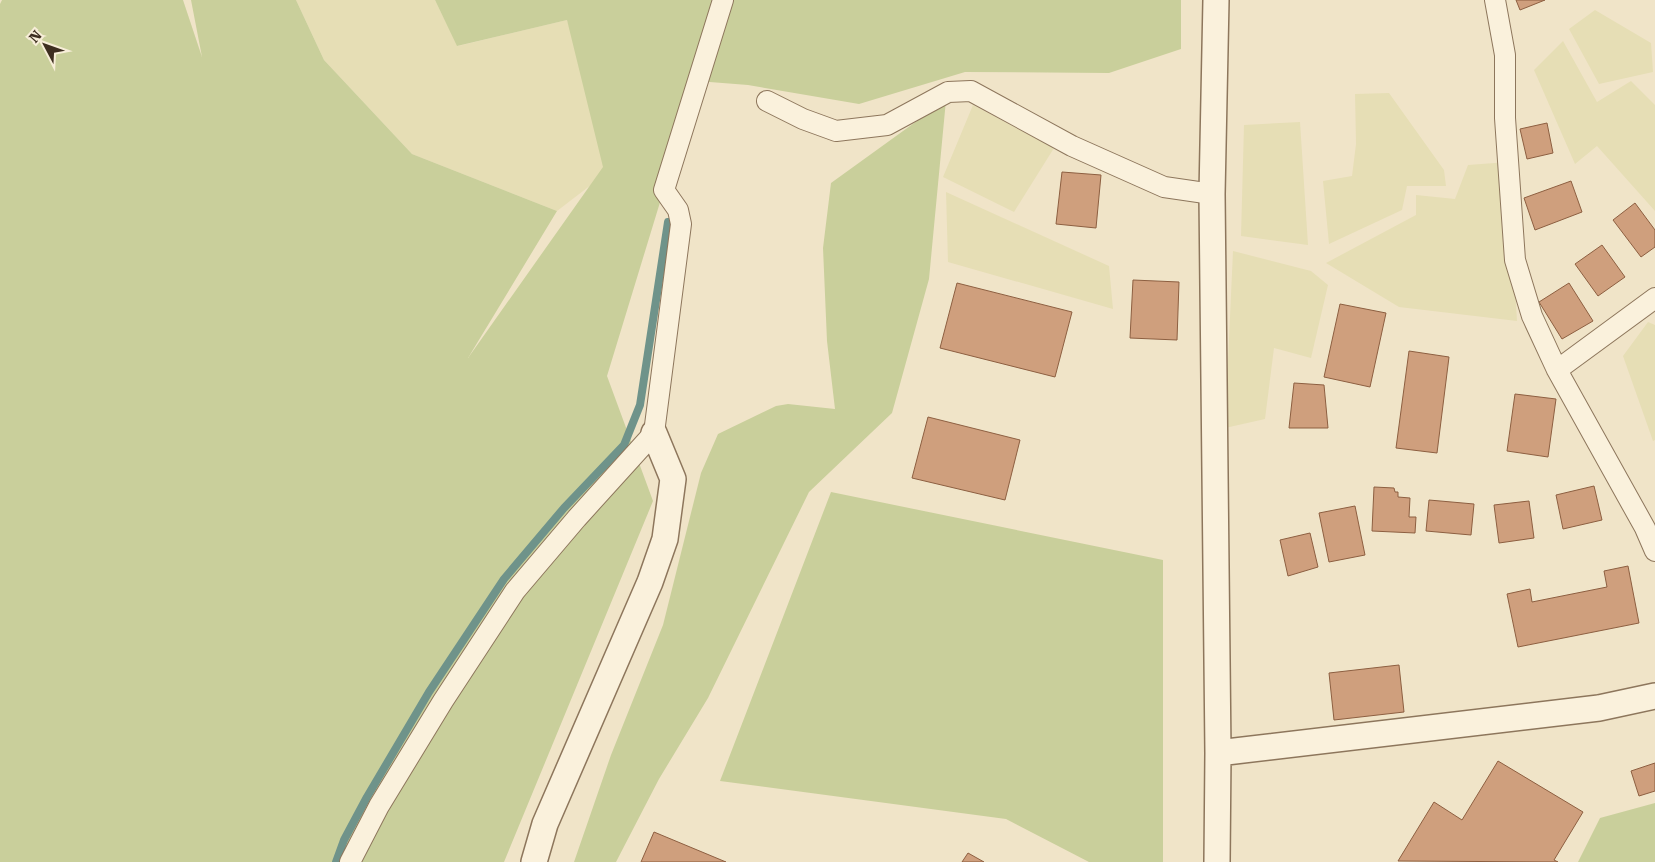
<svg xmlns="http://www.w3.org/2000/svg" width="1655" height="862" font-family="'Roboto Serif',serif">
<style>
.farmland{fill:#e6deb5}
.green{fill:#c9cf9b}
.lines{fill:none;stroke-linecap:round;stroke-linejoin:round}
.stream{stroke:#6f938a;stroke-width:8}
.building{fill:#cf9f7d;stroke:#8d5f41}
.minor-casing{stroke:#8d765c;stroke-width:22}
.tertiary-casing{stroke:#8d765c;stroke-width:28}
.minor{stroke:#faf1dc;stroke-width:20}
.tertiary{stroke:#faf1dc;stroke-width:25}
</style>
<rect width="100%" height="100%" fill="#f0e4c8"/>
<path class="farmland" d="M296 0H435L458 46 567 20 613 168 557 211 412 154 324 60Z
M1595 10 1651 43 1653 72 1599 84 1569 29Z
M1563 41 1597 102 1631 81 1655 105V211L1597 146 1575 164 1534 70Z
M1389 93 1444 170 1446 186H1407L1402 210 1329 244 1323 181 1352 176 1356 144 1355 94Z
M973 105 1054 148 1014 212 943 177Z
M1300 122 1308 245 1241 236 1244 125Z
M1508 162 1517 321 1399 307 1326 263 1416 215V195L1455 199 1468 165Z
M946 192 1109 266 1113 309 948 262Z
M1233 251 1311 271 1328 285 1311 358 1274 348 1265 419 1225 428Z
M1648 322 1655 325V440L1653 441 1623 356Z"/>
<path class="green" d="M2 0H183L202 57 191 0H296L324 60 412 154 557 211 468 358 603 167 567 20 457 46 435 0H1181V49L1109 73 965 72 859 104 748 85 697 81 607 376 653 501 504 862H0V4Z
M946 100 929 279 892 413 809 492 708 698 659 779 616 862H574L611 755 663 625 701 473 718 434 776 406 788 404 835 409 827 341 823 248 831 183Z
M831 492 1163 560V862H1089L1006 819 720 781Z
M1655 803V862H1578L1600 818Z"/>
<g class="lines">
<path class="stream" d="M336 862 344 840 367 797 429 692 504 579 564 508 624 445 640 405 668 222"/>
</g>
<path class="building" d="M1516 0H1545L1520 10Z
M1547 123 1553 153 1527 159 1520 129Z
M1062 172 1101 175 1096 228 1056 224Z
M1571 181 1582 212 1535 230 1524 198Z
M1635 203 1655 230V247L1641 257 1613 220Z
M1602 245 1625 277 1598 296 1575 264Z
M1133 280 1179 282 1177 340 1130 338Z
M957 283 1072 312 1055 377 940 348Z
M1569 283 1593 321 1562 339 1539 302Z
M1340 304 1386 313 1370 387 1324 377Z
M1409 351 1449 357 1437 453 1396 448Z
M1294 383 1324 385 1328 428H1289Z
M1515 394 1556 399 1548 457 1507 451Z
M928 417 1020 440 1005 500 912 478Z
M1594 486 1602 520 1563 529 1556 495Z
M1374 487 1394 488 1395 492H1398V497L1410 498 1409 517H1416L1415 533 1372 531Z
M1429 500 1474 504 1471 535 1426 531Z
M1529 501 1534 538 1499 543 1494 505Z
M1355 506 1365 555 1329 562 1319 513Z
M1310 533 1318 567 1288 576 1280 540Z
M1628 566 1639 623 1518 647 1507 594 1530 589 1532 602 1607 587 1604 571Z
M1399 665 1404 712 1334 720 1329 673Z
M1498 761 1583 812 1554 860 1558 862 1398 861 1434 802 1462 820Z
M1655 763V791L1639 796 1631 771Z
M654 832 726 862H641Z
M968 853 984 862H962Z"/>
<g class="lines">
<defs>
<path id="minor" d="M1495 0 1505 55V118L1515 260 1532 316 1557 370 1645 528 1655 551
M767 101 803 119 836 131 887 125 948 92 971 91 1072 146 1164 187 1212 194
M1557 370 1655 298
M350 862 379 806 443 701 515 591 577 518 654 433 681 224 678 210 664 190 723 0"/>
<path id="tertiary" d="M1216 0 1212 194 1218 753 1217 862
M1218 753 1599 708 1655 696
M534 862 545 824 650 582 665 539 673 479 654 433"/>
</defs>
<use href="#minor" class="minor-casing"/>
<use href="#tertiary" class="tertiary-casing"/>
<use href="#minor" class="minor"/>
<use href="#tertiary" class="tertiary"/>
</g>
<g transform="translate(45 45) rotate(311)" stroke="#f7eed8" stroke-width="4" paint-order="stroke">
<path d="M0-4L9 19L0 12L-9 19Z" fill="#3d2e20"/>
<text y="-8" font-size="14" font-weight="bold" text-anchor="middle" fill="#3d2e20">N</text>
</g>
</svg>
